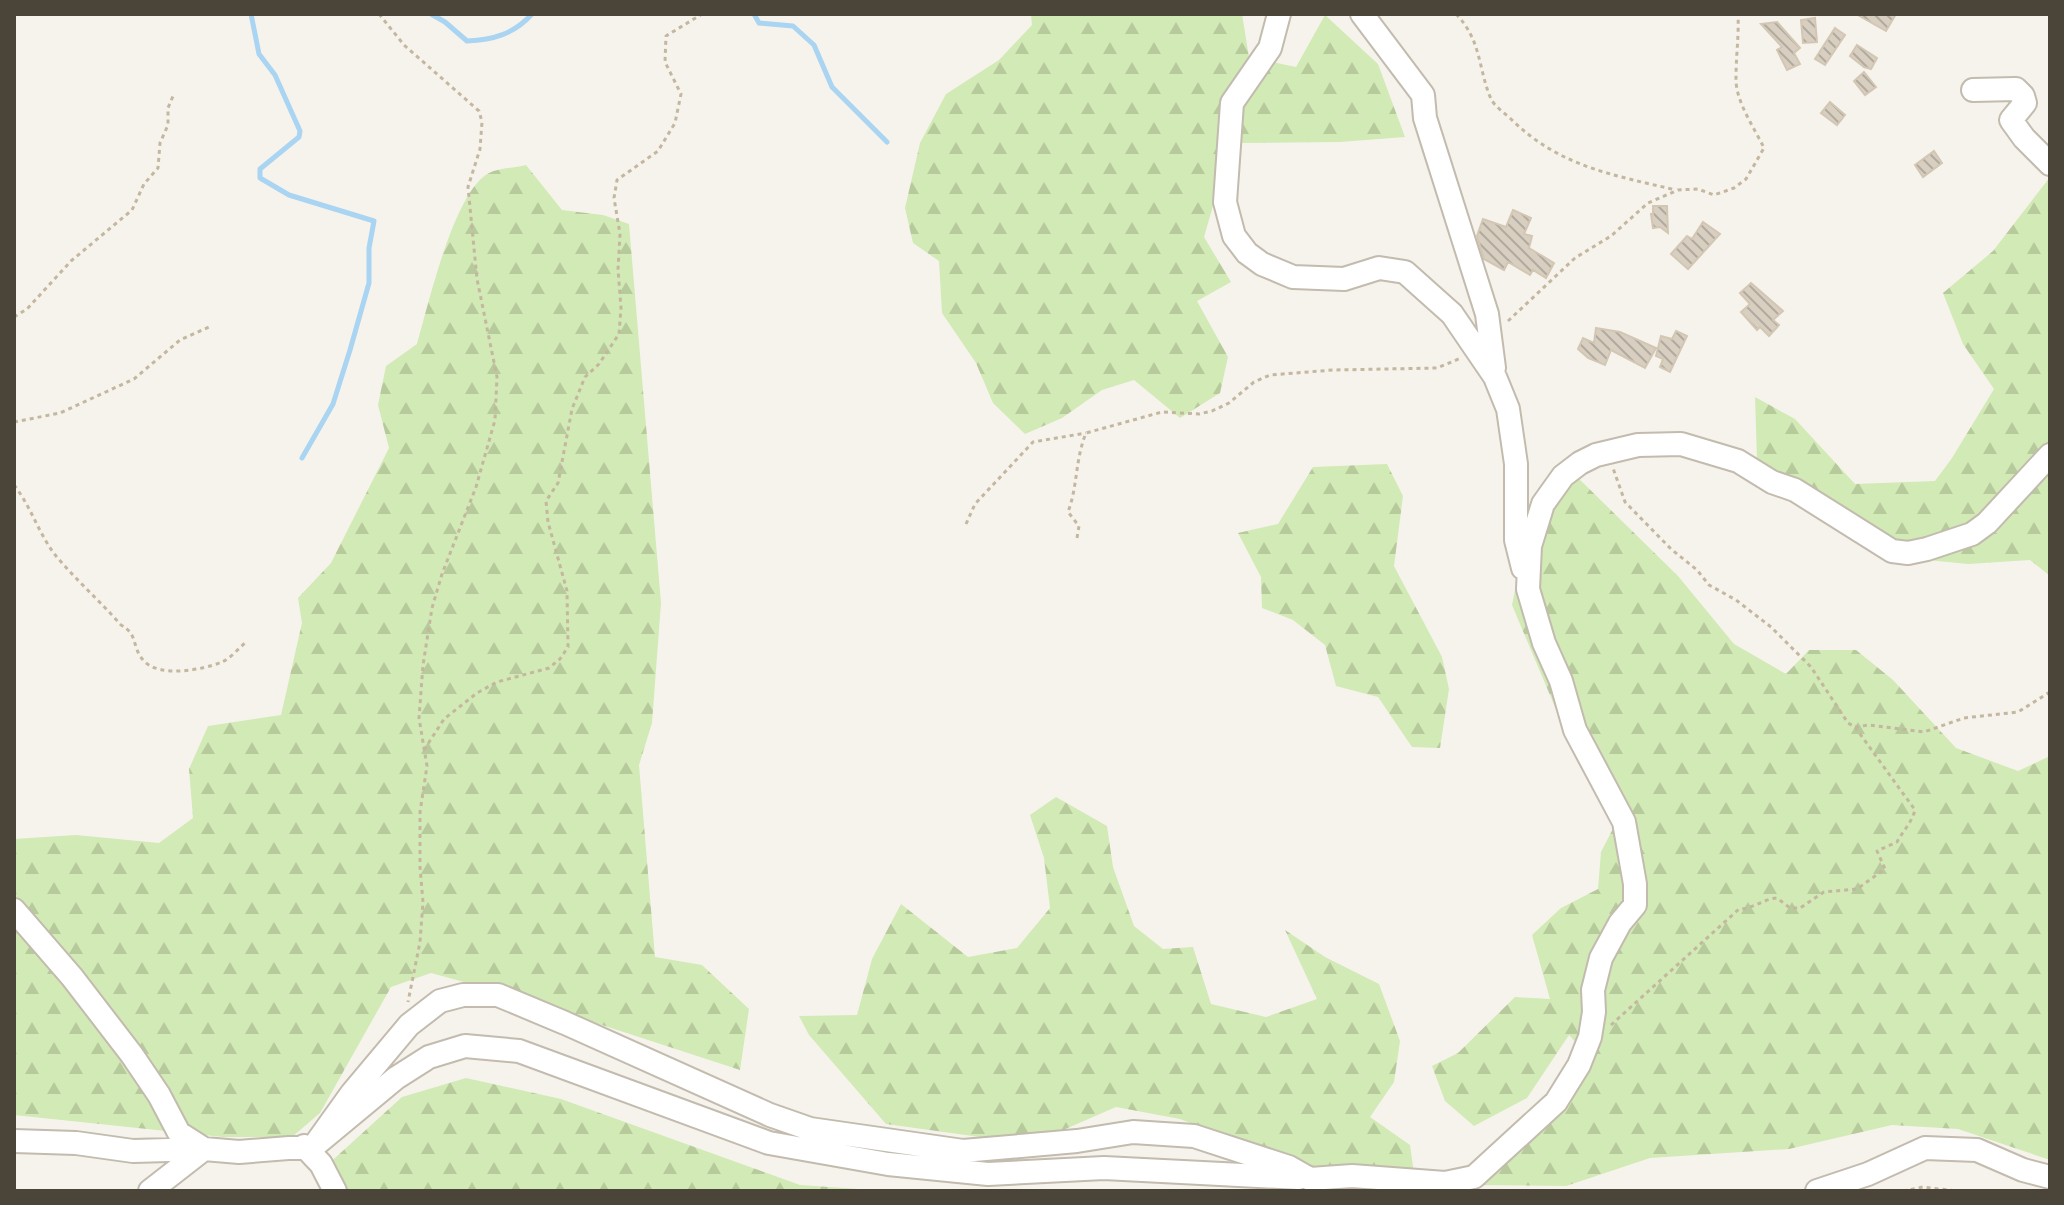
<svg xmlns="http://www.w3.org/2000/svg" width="2064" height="1205" font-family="'Public Sans',sans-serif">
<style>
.forest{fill:url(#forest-firs)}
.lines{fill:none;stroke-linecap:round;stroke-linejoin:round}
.stream{stroke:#a9d4f2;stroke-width:5}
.building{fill:url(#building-back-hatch);stroke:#d3c7b4;stroke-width:2}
.minor-casing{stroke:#c2bbae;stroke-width:26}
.path{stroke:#c4b79f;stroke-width:3;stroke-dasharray:4 4;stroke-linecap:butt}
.minor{stroke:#fff;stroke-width:22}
</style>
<defs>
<pattern id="forest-firs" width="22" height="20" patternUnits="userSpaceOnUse" patternTransform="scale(2)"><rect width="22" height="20" fill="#d2eab5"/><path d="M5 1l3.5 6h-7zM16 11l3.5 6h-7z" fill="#b6ca9c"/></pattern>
<pattern id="building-back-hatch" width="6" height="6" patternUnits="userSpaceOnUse" patternTransform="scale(2)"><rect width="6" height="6" fill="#d8cfc1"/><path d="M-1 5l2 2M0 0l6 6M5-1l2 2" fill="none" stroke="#b1aa9e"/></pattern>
</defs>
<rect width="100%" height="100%" fill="#f6f3ec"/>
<path class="forest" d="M1031 14H1242L1249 57 1296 67 1325 15 1378 64 1405 137 1340 142 1235 143 1217 192 1204 237 1231 282 1197 301 1228 357 1220 393 1180 418 1134 380 1102 390 1062 418 1025 434 993 403 976 363 942 313 939 261 913 243 905 208 920 143 946 94 999 60 1032 25Z
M526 165 562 210 603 215 629 224 661 603 652 723 639 765 655 957 702 965 749 1009 740 1070 504 993 431 973 391 987 320 1113 292 1137H223L14 1115V839L76 835 159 843 193 818 189 769 208 726 281 715 302 623 298 598 331 563 389 448 378 405 386 366 417 344C428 306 454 191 489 173 499 168 515 168 526 165Z
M2050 177V576L2030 560 1968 564 1907 558 1757 460 1755 397 1795 419 1855 484 1935 481 1952 458 1994 389 1963 344 1943 293 1993 251Z
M1387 464 1403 496 1394 566 1442 657 1449 689 1440 748 1412 747 1378 697 1336 686 1325 645 1293 620 1262 608 1261 577 1238 533 1278 524 1313 467Z
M1571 471 1678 576 1734 644 1786 674 1809 650H1856L1893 680 1956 748 2018 771 2050 756V1160L1958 1129 1892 1125 1789 1149 1650 1158 1566 1186 1475 1185 1587 1055 1569 1035 1527 1098 1474 1126 1445 1101 1432 1066 1458 1053 1515 997 1550 999 1532 935 1561 908 1598 889 1601 852 1620 815 1586 765 1555 707 1512 605 1528 526Z
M1056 797 1107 826 1113 867 1134 926 1163 949 1193 947 1211 1004 1266 1017 1317 999 1285 930 1325 957 1379 984 1400 1041 1394 1082 1370 1117 1410 1145 1414 1174 1306 1167 1180 1119 1116 1107 1031 1144 886 1124 809 1035 799 1016 857 1015 872 959 901 904 968 957 1017 948 1050 908 1044 858 1030 815Z
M466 1078 561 1099 800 1185 888 1191H333L324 1168 402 1097Z"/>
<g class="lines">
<path class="stream" d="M251 14 259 54 275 75 300 131 299 137 260 169V178L289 195 374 221 369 248V283L350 350 333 404 302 458
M431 14 445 22 467 41C493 40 514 34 532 14
M754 14 759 23 793 26 814 45 832 87 887 142"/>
</g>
<path class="building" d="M1856 14H1896L1886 31Z
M1815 18 1817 42 1803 43 1801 20Z
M1777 22 1800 48 1794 53 1800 64 1787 70 1777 50 1782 47 1761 24Z
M1835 28 1845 35 1825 65 1815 59Z
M1857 45 1877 58 1871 69 1864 67 1850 56Z
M1864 72 1876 87 1865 95 1854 81Z
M1830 102 1845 115 1837 125 1821 113Z
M1934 151 1942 163 1923 177 1915 165Z
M1653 206H1667L1668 233 1660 227 1653 228 1651 214H1653Z
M1513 210 1531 218 1524 234 1532 236 1529 248 1554 263 1546 278 1533 270 1530 275 1508 262 1504 270 1484 259 1477 236 1483 219 1506 227Z
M1703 222 1720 234 1688 269 1671 254 1687 236 1692 239Z
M1751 283 1783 311 1773 320 1779 325 1769 336 1760 327 1757 330 1741 312 1750 304 1740 293Z
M1596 328 1620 332 1656 348 1645 368 1611 350 1605 365 1588 358 1578 349 1583 338 1594 343Z
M1676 331 1687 336 1670 372 1660 367 1663 359 1656 356 1661 336 1672 339Z"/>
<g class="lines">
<defs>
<path id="minor" d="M1279 14 1270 48 1232 103 1225 202 1234 236 1247 253 1262 264 1293 277 1344 279 1379 268 1405 272 1452 314 1495 377 1508 409 1516 464V540L1523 568
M1362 14 1423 95 1425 118 1487 314 1494 368
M1973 90 2016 89 2023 96 2025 103 2011 120 2024 138 2050 164
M14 910 72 977 132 1055 159 1095 179 1133 204 1149
M14 1141 76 1143 133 1151 204 1149
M304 1146 321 1164 335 1191
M314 1146 352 1093 409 1025 440 1001 463 995H498L565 1023 770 1115 810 1129 963 1151 1077 1141 1133 1132 1194 1136 1289 1167 1310 1179 1352 1176 1445 1183 1474 1177 1556 1102 1579 1065 1590 1037 1594 1012 1593 990 1601 958 1620 923 1635 905V884L1624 822 1575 730 1561 681 1544 643 1528 589 1530 546 1543 504 1563 476 1580 463 1596 455 1638 445 1681 444 1738 461 1772 482 1795 490 1892 551 1908 553 1927 549 1972 534 1987 523 2050 455
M150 1191 204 1149 239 1152 314 1146 396 1078 429 1057 465 1046 519 1051 769 1143 888 1164 988 1174 1104 1168 1299 1178
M1817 1191 1868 1174 1925 1148 1977 1150 2023 1170 2050 1177"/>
</defs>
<use href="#minor" class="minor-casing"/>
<path class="path" d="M379 14 404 45 479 111 482 122 480 149 468 187 477 279 497 377 495 420 476 487 442 574 432 608 423 665 419 718 427 766 420 812V867L423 902 420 942 408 1002
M1456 14C1482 41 1478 69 1491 99 1495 107 1506 114 1513 121 1561 167 1613 175 1676 190
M14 317 27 309 71 261 132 210 144 184 158 168 160 143 168 125V108L173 96
M1508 321 1575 258 1611 236 1648 203 1678 190 1698 189 1714 195 1734 188 1746 179 1764 148C1754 127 1735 101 1736 77 1736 56 1739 36 1738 14
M14 422 60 413 134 379 180 340 209 327
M14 485C32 508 38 533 56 556 76 580 100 601 121 625 139 635 131 647 144 661 160 678 202 670 222 662 231 658 239 648 246 642
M966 524 975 504 1033 442 1086 433
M1077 538 1079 526 1068 512C1078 485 1075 460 1086 433L1162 412 1199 414 1212 411 1229 403 1254 382 1270 375 1333 370 1437 368 1461 358
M1855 727 1869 725 1924 732 1964 718 2018 712 2050 692
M424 750 444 719 477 693 497 682 549 668 560 659 568 647 567 591 548 522 546 501 558 483 572 409 585 377 599 364 619 334 621 308 618 269 620 234 614 198 617 180 658 151 675 123 681 94 665 62 666 36 702 14
M1611 1025 1739 909C1753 909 1763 899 1777 898L1790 908H1800L1824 892 1857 889 1885 869 1877 851 1897 842C1903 831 1912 822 1915 810L1855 727 1848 723 1811 667 1771 627 1736 600 1709 585 1697 570 1671 549 1625 502 1613 468
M1903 1191 1923 1187 1956 1191"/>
<use href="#minor" class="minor"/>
</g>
<rect width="2064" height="1205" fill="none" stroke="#4b4439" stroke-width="32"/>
</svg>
